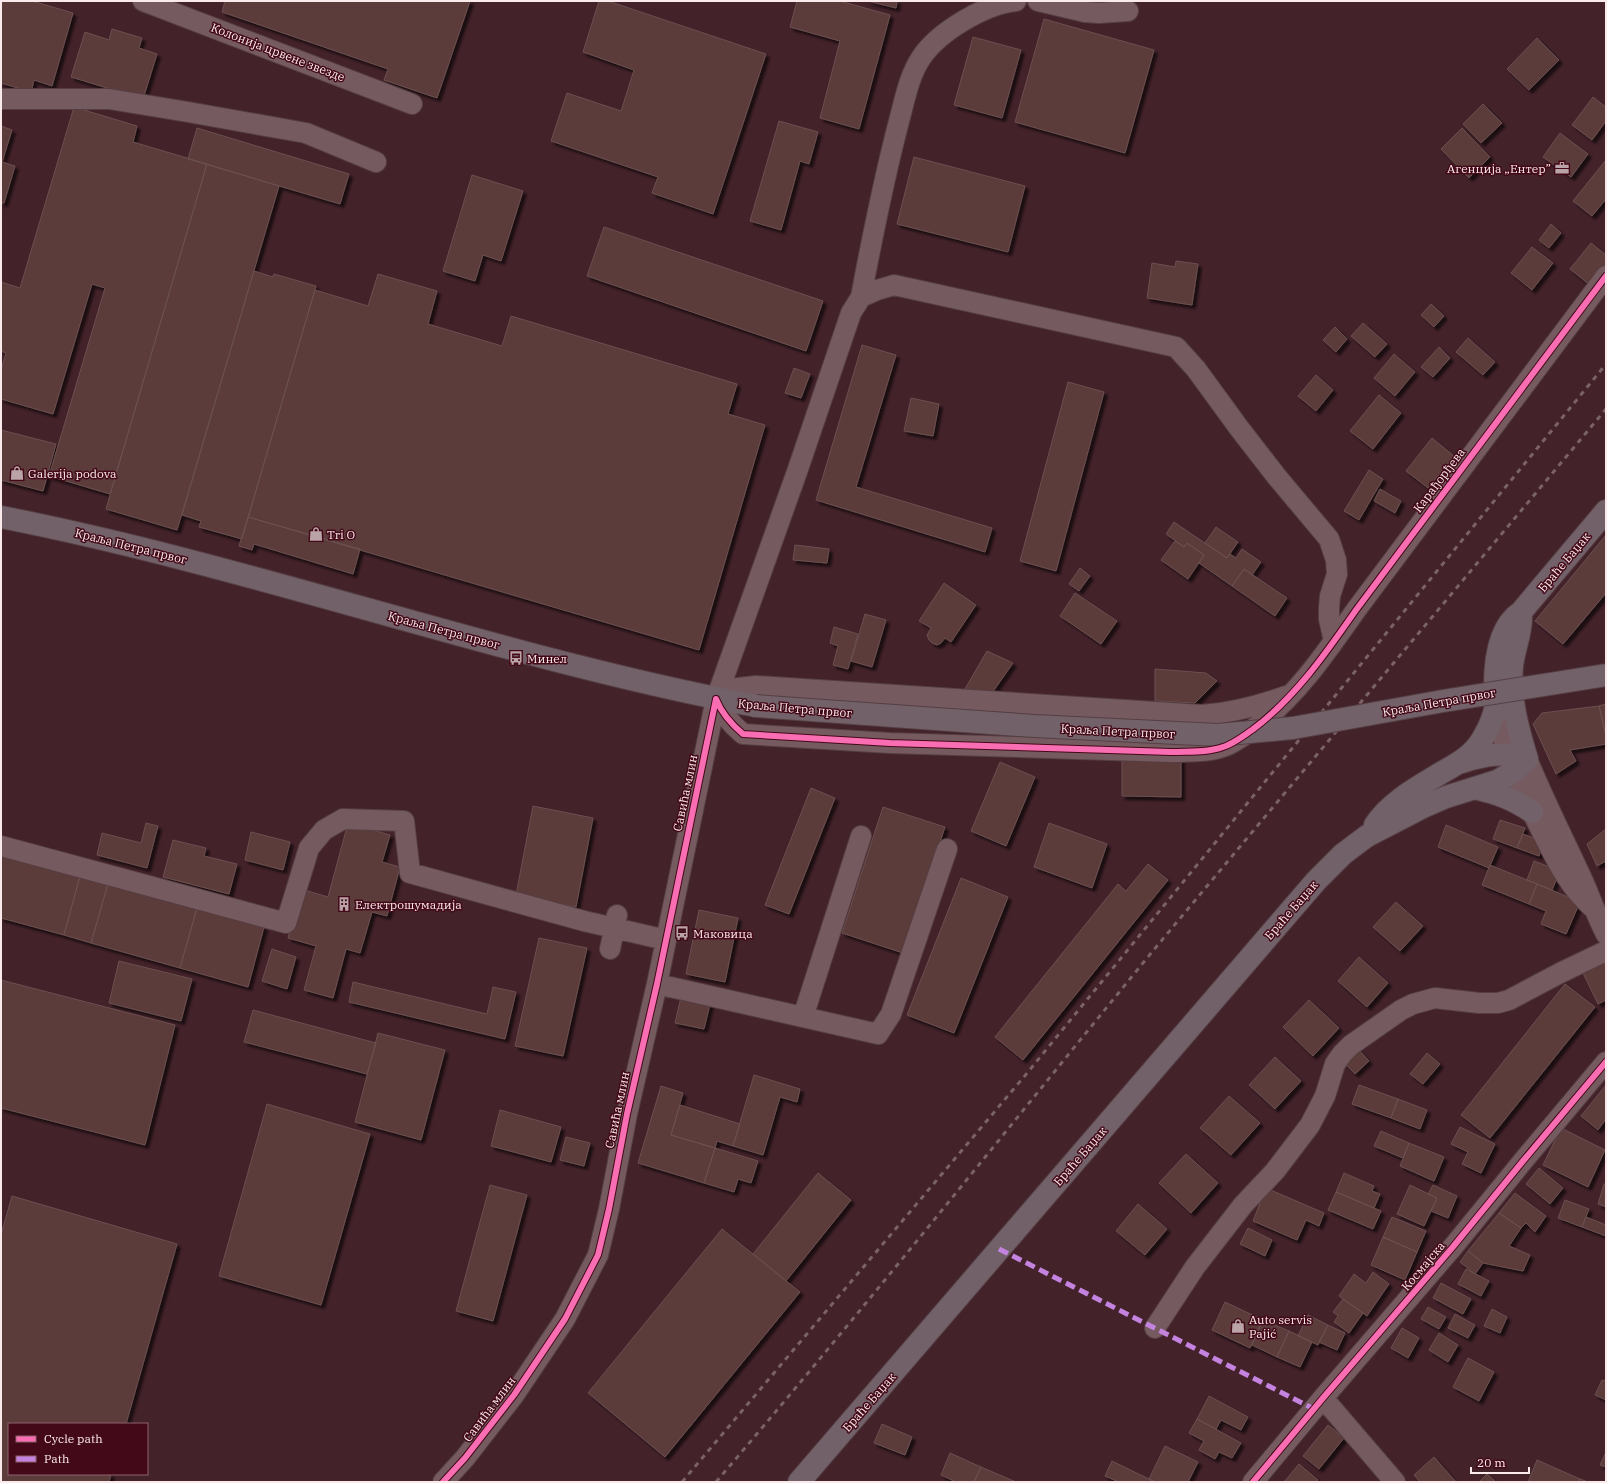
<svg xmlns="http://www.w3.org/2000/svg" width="1607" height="1483" font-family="'IBM Plex Serif',serif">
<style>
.building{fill:#5b3a3b;stroke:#6b5050;filter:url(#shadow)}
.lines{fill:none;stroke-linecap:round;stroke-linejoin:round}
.minor-casing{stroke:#553f43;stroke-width:22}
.major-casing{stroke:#553f43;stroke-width:24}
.minor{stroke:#755b60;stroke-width:20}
.major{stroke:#73616a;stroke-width:22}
.rail{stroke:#7a6266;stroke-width:3;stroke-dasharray:5 5;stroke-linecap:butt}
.major-bridge-casing{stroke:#553f43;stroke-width:24;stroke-linecap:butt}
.major-bridge{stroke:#73616a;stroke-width:22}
.quiet{stroke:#c483df;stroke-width:5;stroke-dasharray:10 5;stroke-linecap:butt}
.cycleway-casing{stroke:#440918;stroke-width:8}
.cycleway{stroke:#f96db3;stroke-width:6}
.labels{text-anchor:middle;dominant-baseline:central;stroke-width:3;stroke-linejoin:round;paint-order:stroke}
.street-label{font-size:12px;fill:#faeaeb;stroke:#440918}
.poi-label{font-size:12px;fill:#faeaeb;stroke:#440918;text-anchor:start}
</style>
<defs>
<filter id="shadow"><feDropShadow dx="3.5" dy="3.5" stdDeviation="1" flood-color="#0009"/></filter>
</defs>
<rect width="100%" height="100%" fill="#43222a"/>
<path class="building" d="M1 1H32L73 13 52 86 34 80 31 92 1 83Z
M225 1H470L437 98 384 80 388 69 222 12Z
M599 1H608L766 54 713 214 652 193 658 177 551 141 567 93 621 111 634 70 583 52Z
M797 1H840L890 15 859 129 820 118 840 41 790 27Z
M868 1H897L896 8Z
M1044 19 1154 50 1125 153 1015 122Z
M112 29 142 38 139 48 157 54 143 99 71 77 85 32 109 40Z
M973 37 1021 50 1002 118 954 105Z
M1537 38 1559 60 1529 90 1507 69Z
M1593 97 1606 107V121L1592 140 1572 125Z
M1483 104 1502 123 1481 143 1463 124Z
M74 107 137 126 133 142 207 164 110 494 49 476 105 288 92 284 53 414 1 399V370L6 353 1 351V282L20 288Z
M779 121 818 132 809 164 800 161 781 230 750 221Z
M1 126 12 130 2 162 15 166 4 203H1Z
M197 128 349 174 340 204 188 159Z
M1462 128 1490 157 1469 178 1441 149Z
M1560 133 1588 154 1571 177 1543 157Z
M914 157 1025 186 1008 252 897 224Z
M1606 160V199L1592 216 1573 201Z
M207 164 279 186 177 530 106 509Z
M472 175 523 191 501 261 483 255 475 281 443 271Z
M1551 224 1561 233 1549 248 1539 240Z
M604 227 823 301 806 351 587 276Z
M1591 243 1606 255V267L1591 286 1570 269Z
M1532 247 1553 263 1532 290 1511 273Z
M1176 261 1198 264 1192 305 1147 298 1152 263 1175 267Z
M254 271 273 277 274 274 316 286 242 539 199 527 201 521 182 515Z
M378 274 437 291 428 324 502 346 511 316 737 384 728 414 765 425 699 650 248 517 315 290 368 306Z
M1431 304 1444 316 1434 327 1421 315Z
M1363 323 1387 344 1375 357 1351 336Z
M1335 327 1347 339 1336 352 1323 340Z
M1468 338 1495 362 1483 375 1456 352Z
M862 345 896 355 856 487 992 528 985 552 816 500Z
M1439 347 1450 358 1433 377 1421 367Z
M1394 354 1415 372 1395 396 1374 378Z
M794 368 810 374 801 398 785 393Z
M1316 375 1333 390 1316 411 1298 396Z
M1068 382 1104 392 1056 571 1020 561Z
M1379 395 1401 413 1373 449 1350 431Z
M911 398 939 404 933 436 904 431Z
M1 430 56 444 43 491 1 480Z
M1432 438 1454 456 1428 488 1406 471Z
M1369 470 1383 479 1359 520 1344 511Z
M1380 489 1401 501 1395 513 1374 501Z
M248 517 360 549 353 574 254 544 252 550 239 546Z
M1174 522 1227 558 1230 554 1236 558 1242 549 1261 562 1252 575 1244 569 1232 586 1199 563 1204 555 1187 543 1184 547 1166 534Z
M1216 527 1238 542 1227 558 1205 543Z
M1606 535V593L1563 644 1535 621Z
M1175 541 1184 547 1187 543 1204 555 1188 579 1161 560Z
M795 545 829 549 827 563 793 560Z
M1080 568 1090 576 1079 591 1069 584Z
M1244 569 1287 598 1275 616 1232 586Z
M944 583 976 605 951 642 945 638 941 643 937 645 932 643 929 640 927 635 931 628 919 621Z
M1075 593 1117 621 1101 644 1060 616Z
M865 614 886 620 872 667 851 661Z
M834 627 858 634 848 669 833 665 838 646 830 643Z
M987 651 1013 663 992 693 965 689Z
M1155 669 1206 673 1217 681 1195 703 1155 701Z
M1606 704V736L1599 706Z
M1599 706 1606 736V744L1570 750 1576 761 1556 774 1533 724 1542 713Z
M1122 758 1181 759V797L1122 796Z
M1000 762 1035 777 1006 846 971 831Z
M811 788 835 798 789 914 765 905Z
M533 806 593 818 576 907 516 895Z
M883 807 945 827 903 953 842 933Z
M1500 820 1525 828 1517 848 1493 839Z
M146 823 158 826 147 868 97 855 102 833 141 843Z
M348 823 390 835 382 862 400 867 387 916 372 912 360 953 346 949 333 998 304 990 316 946 288 938 301 889 328 897Z
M1049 823 1107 844 1092 888 1034 867Z
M1446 825 1498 847 1489 868 1438 847Z
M1606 829V861L1597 866 1587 844Z
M251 832 290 842 283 870 245 860Z
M1523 834 1544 842 1539 856 1517 848Z
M173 840 206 848 204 856 237 864 229 894 163 877Z
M1 854 80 876 64 935 1 918Z
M1534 861 1560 871 1552 890 1527 880Z
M1148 864 1168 880 1023 1060 995 1037 1118 884 1126 891Z
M1490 865 1537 884 1529 904 1482 885Z
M80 876 108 884 91 943 64 935Z
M961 878 1008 897 954 1033 907 1015Z
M108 884 197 908 180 968 91 943Z
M1537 884 1580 902 1566 934 1541 924 1546 911 1529 904Z
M1396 902 1423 926 1400 951 1373 927Z
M197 908 264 927 248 987 180 968Z
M699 910 738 918 725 982 686 974Z
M539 938 587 948 563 1056 515 1046Z
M272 949 296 957 287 989 262 981Z
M1359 957 1388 983 1367 1007 1338 981Z
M1603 960 1606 967V1000L1598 1004 1582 971Z
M119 961 192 979 181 1021 109 1003Z
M1 980 175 1025 145 1145 1 1108Z
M353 982 487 1014 493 987 516 992 505 1039 349 1002Z
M1565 984 1595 1007 1490 1138 1461 1115Z
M682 993 711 1000 704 1029 675 1023Z
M1309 1000 1339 1028 1313 1056 1283 1027Z
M253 1010 376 1043 367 1074 244 1042Z
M378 1033 445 1050 421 1140 355 1122Z
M1358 1049 1369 1061 1355 1074 1341 1059Z
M1427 1053 1440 1064 1423 1084 1410 1074Z
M1275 1057 1301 1081 1275 1109 1249 1085Z
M754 1075 800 1089 797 1102 780 1097 763 1155 733 1146Z
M1359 1085 1398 1099 1391 1118 1352 1104Z
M1606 1085V1119L1598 1130 1581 1116Z
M661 1086 683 1093 671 1135 715 1148 704 1183 638 1163Z
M1229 1096 1260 1123 1231 1155 1200 1128Z
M1398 1099 1427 1110 1420 1129 1391 1118Z
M267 1104 370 1134 321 1305 219 1276Z
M680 1105 740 1124 733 1146 717 1141 715 1148 671 1135Z
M500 1110 561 1127 551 1162 491 1146Z
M1460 1127 1495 1144 1481 1173 1462 1164 1468 1152 1451 1144Z
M1561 1128 1605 1150 1588 1187 1543 1165Z
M1381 1131 1409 1143 1403 1158 1374 1146Z
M566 1137 590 1143 584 1166 560 1160Z
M1409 1143 1444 1157 1434 1181 1400 1166Z
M715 1148 758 1161 751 1183 738 1179 734 1192 704 1183Z
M1186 1154 1218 1183 1191 1213 1159 1183Z
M1539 1168 1563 1188 1550 1204 1526 1184Z
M818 1173 851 1200 786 1281 753 1254Z
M1344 1173 1374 1186 1372 1191 1380 1194 1374 1208 1336 1192Z
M1604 1184H1606V1207L1598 1204Z
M490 1185 527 1195 493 1321 456 1311Z
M1410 1185 1437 1198 1424 1226 1397 1214Z
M1433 1185 1457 1196 1448 1218 1431 1211 1437 1198 1428 1194Z
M1266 1188 1324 1213 1319 1226 1306 1220 1297 1240 1253 1221Z
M1336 1192 1381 1211 1373 1229 1328 1210Z
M1515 1193 1546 1216 1535 1232 1526 1223 1521 1228 1499 1213Z
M12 1196 177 1244 126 1424H9V1474H111L109 1482H1V1235Z
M1565 1200 1589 1209 1582 1227 1558 1218Z
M1138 1204 1167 1229 1145 1255 1116 1231Z
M1499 1213 1521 1228 1509 1246 1530 1255 1523 1271 1483 1263 1468 1251Z
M1392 1217 1426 1231 1417 1252 1383 1237Z
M1586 1217 1606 1225V1236L1582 1227Z
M1248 1228 1272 1240 1265 1256 1240 1244Z
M722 1229 800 1292 665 1457 588 1393Z
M1383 1237 1417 1252 1405 1280 1371 1265Z
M1468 1251 1483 1263 1475 1274 1460 1262Z
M1466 1269 1489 1281 1481 1296 1458 1284Z
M1373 1272 1389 1284 1367 1316 1339 1296 1354 1274 1366 1283Z
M1441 1283 1471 1299 1463 1314 1433 1298Z
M1343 1299 1363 1313 1349 1333 1334 1322 1338 1316 1333 1312Z
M1225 1302 1263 1320 1250 1348 1212 1330Z
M1428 1307 1446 1317 1439 1329 1421 1319Z
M1492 1309 1507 1317 1500 1333 1484 1326Z
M1455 1314 1475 1325 1468 1338 1448 1328Z
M1308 1315 1328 1325 1318 1345 1298 1336Z
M1263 1320 1289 1331 1277 1357 1252 1345Z
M1328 1325 1345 1333 1337 1350 1319 1342Z
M1402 1328 1419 1338 1408 1358 1391 1348Z
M1289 1331 1312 1342 1300 1367 1277 1357Z
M1439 1333 1458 1345 1448 1362 1429 1350Z
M1468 1358 1494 1372 1479 1401 1453 1387Z
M1602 1380 1606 1381V1400L1595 1395Z
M1209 1396 1248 1417 1241 1430 1221 1420 1216 1429 1197 1419Z
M1197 1419 1241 1443 1232 1458 1219 1452 1215 1459 1199 1450 1204 1441 1189 1433Z
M882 1424 912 1437 905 1455 874 1443Z
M1328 1425 1344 1438 1319 1469 1303 1456Z
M1165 1446 1198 1462 1188 1482H1155L1149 1479Z
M1606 1452V1467L1600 1465Z
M950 1453 981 1467 974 1482H956L941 1475Z
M1434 1457 1456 1482H1420L1414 1475Z
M1537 1460 1580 1479 1579 1482H1528Z
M1112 1461 1149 1479 1155 1482H1119L1105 1476Z
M1299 1464 1318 1480 1316 1482H1284Z
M981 1467 1016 1482H974Z
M1487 1474 1496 1482H1479Z
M1580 1479 1588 1482H1579Z"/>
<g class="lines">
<defs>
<path id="minor" d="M143 1 412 104
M1038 1 1085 12 1099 13 1128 11
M1 99H109L188 112 306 133 376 162
M861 297C872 238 884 179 899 121 905 99 909 76 921 58 938 32 985 4 1016 1
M716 699C722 714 731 724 743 734L890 743 1171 752C1188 751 1207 753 1223 747 1233 744 1243 736 1252 730 1295 698 1326 653 1356 610L1606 276
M716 699 738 688 756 686 1202 715C1231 713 1258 706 1286 696
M1497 704C1503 754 1520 788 1542 832 1557 861 1568 886 1593 908
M1527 759C1544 800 1564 840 1583 881 1591 899 1597 917 1606 934
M1 846 286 923 309 848 324 830 343 819 404 821 410 873 584 921 666 940
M610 949 617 915
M657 984 878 1034 891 1014 947 849
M803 1017 861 836
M1155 1328 1195 1267 1243 1205 1275 1171 1310 1125 1325 1096 1335 1064 1342 1054 1351 1045 1401 1010 1413 1004 1435 998 1479 1003H1498L1509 1000 1560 973 1606 951
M1323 1398 1395 1482
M443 1482 465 1458 514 1395 565 1319 598 1255 609 1209 627 1114 657 984 716 699 798 469 851 313 861 297 877 290 894 285 1176 347 1196 369 1239 428 1277 477 1329 539 1336 560 1337 574 1330 596 1329 608V619L1334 641
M1253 1482 1323 1398 1452 1248 1523 1161 1606 1062"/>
<path id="major" d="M1 517C256 567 501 658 756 706
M1521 618C1521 634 1514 649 1512 666 1509 698 1518 729 1527 759
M1462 762C1484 755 1504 751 1527 759
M1474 788C1497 793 1513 799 1532 812
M1375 825C1390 802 1418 787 1441 773 1457 764 1474 755 1483 738 1489 728 1494 716 1496 705 1497 699 1495 692 1495 686 1495 662 1498 627 1521 612L1606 511
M799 1482 1316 881 1343 854 1367 836 1423 807 1446 797 1497 781 1513 772 1527 759"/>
</defs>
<use href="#minor" class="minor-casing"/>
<use href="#major" class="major-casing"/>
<use href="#minor" class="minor"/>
<use href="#major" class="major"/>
<path class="rail" d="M682 1482 1028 1072 1606 364
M716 1482C865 1308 1007 1129 1152 952 1303 771 1455 590 1606 409"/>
<defs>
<path id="major-bridge" d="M756 706 1034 726 1218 735 1293 728 1443 701 1606 675"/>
</defs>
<use href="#major-bridge" class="major-bridge-casing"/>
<use href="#major-bridge" class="major-bridge"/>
<path class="quiet" d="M999 1249 1314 1409"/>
<defs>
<path id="cycleway" d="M716 699C722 714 731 724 743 734L890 743 1171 752C1188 751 1207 753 1223 747 1233 744 1243 736 1252 730 1295 698 1326 653 1356 610L1606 276
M443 1482 465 1458 514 1395 565 1319 598 1255 609 1209 627 1114 657 984 716 699
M1253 1482 1323 1398 1452 1248 1523 1161 1606 1062"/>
</defs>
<use href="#cycleway" class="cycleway-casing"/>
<use href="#cycleway" class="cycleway"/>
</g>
<defs>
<symbol id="office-bare" viewBox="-9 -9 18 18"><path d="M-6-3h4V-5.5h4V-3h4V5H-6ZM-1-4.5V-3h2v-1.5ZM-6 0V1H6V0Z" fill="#baa4a7" stroke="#440918" stroke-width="2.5" paint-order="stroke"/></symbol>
<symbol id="shop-bare" viewBox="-9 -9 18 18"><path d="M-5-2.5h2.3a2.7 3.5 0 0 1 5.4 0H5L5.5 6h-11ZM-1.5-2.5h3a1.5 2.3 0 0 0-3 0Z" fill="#baa4a7" stroke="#440918" stroke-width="2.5" paint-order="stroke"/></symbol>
<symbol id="bus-bare" viewBox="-9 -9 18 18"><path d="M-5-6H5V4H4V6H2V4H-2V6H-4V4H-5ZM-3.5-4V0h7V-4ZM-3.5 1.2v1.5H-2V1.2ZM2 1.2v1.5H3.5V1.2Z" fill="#baa4a7" stroke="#440918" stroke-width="2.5" paint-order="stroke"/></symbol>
<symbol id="building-bare" viewBox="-9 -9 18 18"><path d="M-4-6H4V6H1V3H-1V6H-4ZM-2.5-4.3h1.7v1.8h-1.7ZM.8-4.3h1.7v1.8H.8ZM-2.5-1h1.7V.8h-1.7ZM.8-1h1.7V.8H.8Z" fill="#baa4a7" stroke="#440918" stroke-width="2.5" paint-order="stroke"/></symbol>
</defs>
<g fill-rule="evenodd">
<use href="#office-bare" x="1552" y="158" width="20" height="20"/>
<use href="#shop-bare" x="7" y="463" width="20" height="20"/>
<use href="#shop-bare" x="306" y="524" width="20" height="20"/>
<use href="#bus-bare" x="506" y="648" width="20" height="20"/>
<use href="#building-bare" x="334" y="894" width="20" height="20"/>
<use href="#bus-bare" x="672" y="923" width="20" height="20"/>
<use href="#shop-bare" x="1228" y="1316" width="20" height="20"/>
</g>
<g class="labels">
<g class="street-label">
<text transform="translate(278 52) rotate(21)">Колонија црвене звезде</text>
<text transform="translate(1439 480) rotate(-53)">Карађорђева</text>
<text transform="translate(131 546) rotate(14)">Краља Петра првог</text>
<text transform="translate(1564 562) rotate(-50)">Браће Баџак</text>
<text transform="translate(444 630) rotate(15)">Краља Петра првог</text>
<text transform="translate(1439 702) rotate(-10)">Краља Петра првог</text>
<text transform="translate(795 708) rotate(5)">Краља Петра првог</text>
<text transform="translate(1118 731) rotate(3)">Краља Петра првог</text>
<text transform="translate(685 793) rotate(-78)">Савића млин</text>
<text transform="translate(1291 910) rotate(-49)">Браће Баџак</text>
<text transform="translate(617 1110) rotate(-78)">Савића млин</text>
<text transform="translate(1080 1156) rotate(-49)">Браће Баџак</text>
<text transform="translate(1423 1266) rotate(-50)">Космајска</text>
<text transform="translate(869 1402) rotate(-49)">Браће Баџак</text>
<text transform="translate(489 1409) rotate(-53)">Савића млин</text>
</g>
<g class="poi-label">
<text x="1551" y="168" text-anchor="end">Агенција „Ентер”</text>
<text x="28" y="473">Galerija podova</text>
<text x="327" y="534">Tri O</text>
<text x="527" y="658">Минел</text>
<text x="355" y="904">Електрошумадија</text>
<text x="693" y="933">Маковица</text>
<text x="1249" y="1319">Auto servis<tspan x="1249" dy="14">Pajić</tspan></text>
</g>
</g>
<rect width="1607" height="1483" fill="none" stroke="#faeaeb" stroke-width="4"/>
<rect x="8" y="1423" width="140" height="52" fill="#440918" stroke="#8d636c"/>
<rect x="16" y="1436" width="20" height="6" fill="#f96db3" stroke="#8d636c"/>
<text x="44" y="1443" font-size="12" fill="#faeaeb">Cycle path</text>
<rect x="16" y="1456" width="20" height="6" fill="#c483df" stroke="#8d636c"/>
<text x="44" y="1463" font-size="12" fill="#faeaeb">Path</text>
<path d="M1471 1467v6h58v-6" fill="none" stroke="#faeaeb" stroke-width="2"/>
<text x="1477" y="1467" font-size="12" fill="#faeaeb" stroke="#440918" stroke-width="3" paint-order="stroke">20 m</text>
</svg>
